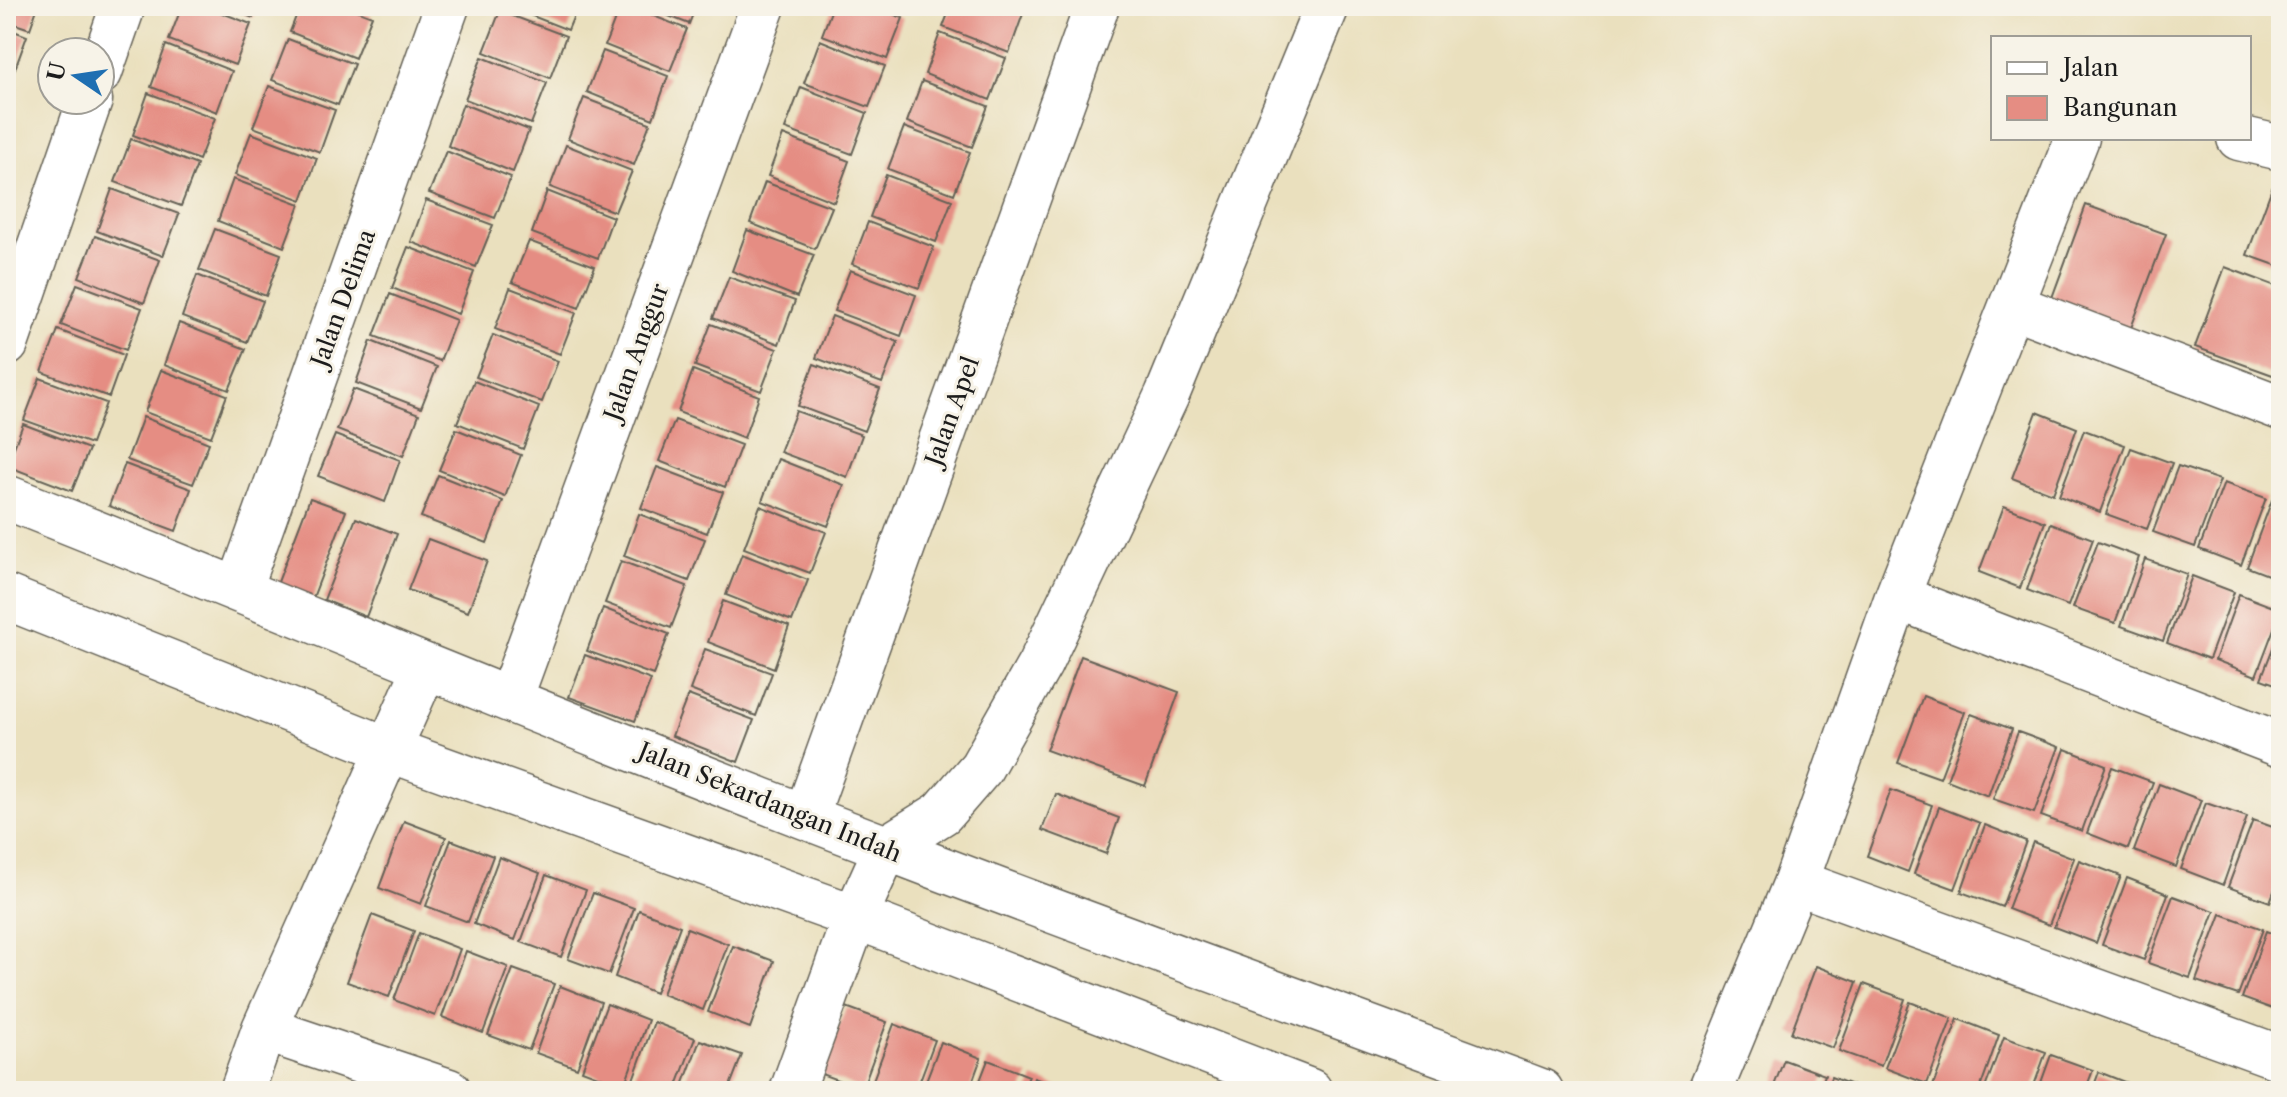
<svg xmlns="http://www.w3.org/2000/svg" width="2287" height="1097" font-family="'Libre Caslon Text',serif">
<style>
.building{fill:#e58d83}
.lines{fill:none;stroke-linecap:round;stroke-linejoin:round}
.street-casing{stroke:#646155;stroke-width:47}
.street{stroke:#fff;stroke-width:44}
.labels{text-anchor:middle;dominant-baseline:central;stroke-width:6;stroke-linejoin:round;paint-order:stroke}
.street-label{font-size:24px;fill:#1c1c1c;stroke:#f7f3e8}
</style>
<rect width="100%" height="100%" fill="#f7f3e8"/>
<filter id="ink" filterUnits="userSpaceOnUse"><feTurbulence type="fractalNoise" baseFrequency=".0125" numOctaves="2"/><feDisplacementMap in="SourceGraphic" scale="16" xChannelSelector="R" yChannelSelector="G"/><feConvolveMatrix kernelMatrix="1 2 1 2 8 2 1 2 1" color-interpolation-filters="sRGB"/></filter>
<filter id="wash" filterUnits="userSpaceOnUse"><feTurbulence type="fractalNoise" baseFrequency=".006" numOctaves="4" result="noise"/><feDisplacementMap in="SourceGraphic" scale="32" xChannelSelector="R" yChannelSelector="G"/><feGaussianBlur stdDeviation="1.8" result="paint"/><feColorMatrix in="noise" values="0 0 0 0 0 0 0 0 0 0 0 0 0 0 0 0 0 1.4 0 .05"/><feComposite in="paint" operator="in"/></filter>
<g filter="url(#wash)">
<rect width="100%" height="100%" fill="#eae0be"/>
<g id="blocks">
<path class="building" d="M6 6H38L30 29 6 21Z
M182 6H204L251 24 235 65 169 40Z
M223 6H257L253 18Z
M300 6H346L372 16 355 58 290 32Z
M507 6H578L568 30Z
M620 6H628L687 29 670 71 605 45Z
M643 6H696L689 24Z
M833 6H871L903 18 887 59 822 35Z
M951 6H1012L1024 11 1009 53 943 27Z
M500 11 566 36 550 78 484 52Z
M6 28 27 36 12 77 6 75Z
M940 33 1006 58 990 100 925 74Z
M288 39 354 64 338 105 272 80Z
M820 40 885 66 869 107 804 83Z
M166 45 232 71 217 112 151 87Z
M603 51 668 76 653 119 587 92Z
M482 57 547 83 531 124 465 99Z
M922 81 988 106 972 147 907 122Z
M269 86 335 110 320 152 253 127Z
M801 87 867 113 852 154 785 129Z
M148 93 215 118 199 160 133 135Z
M584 98 650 123 634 165 568 139Z
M463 104 529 130 513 172 448 146Z
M904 127 970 152 954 194 888 169Z
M251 133 317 158 302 200 235 175Z
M783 135 849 161 834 202 768 176Z
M131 139 197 165 181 206 115 182Z
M566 145 632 171 615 212 550 187Z
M446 151 511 177 495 218 429 193Z
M886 175 952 200 936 242 870 217Z
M233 179 300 204 284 247 218 221Z
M765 182 832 207 815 249 750 223Z
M2272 188 2281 191V267L2247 255Z
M112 189 179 214 163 256 97 231Z
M547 191 613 217 598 258 532 233Z
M426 200 493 225 476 267 411 242Z
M2086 205 2166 234 2128 336 2049 306Z
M868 222 934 247 919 288 852 264Z
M215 229 281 254 266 296 199 270Z
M747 230 814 255 797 297 732 271Z
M95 236 160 260 144 303 79 277Z
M529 241 595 266 579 308 512 282Z
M408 247 474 272 458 314 392 288Z
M2225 267 2281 288V378L2195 347Z
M850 270 916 295 901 336 834 311Z
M197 275 263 301 247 342 182 317Z
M729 277 795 301 779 344 713 318Z
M77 284 142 308 126 350 61 325Z
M510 288 576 313 560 354 495 329Z
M390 294 456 320 440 361 374 336Z
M832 316 898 342 882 383 816 358Z
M179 323 246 349 229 390 164 365Z
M711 324 777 349 761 391 695 366Z
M58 330 124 355 109 397 42 372Z
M493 335 558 361 542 402 476 377Z
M371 341 437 367 421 408 356 383Z
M814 364 880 389 864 431 798 406Z
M161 370 227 395 211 437 145 412Z
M693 370 759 396 744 438 678 412Z
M40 378 106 403 91 444 24 420Z
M474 381 539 407 523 449 457 423Z
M353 389 419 414 403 456 337 430Z
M796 411 862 435 847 477 780 452Z
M2037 412 2077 428 2053 494 2012 478Z
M143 417 209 443 193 484 127 460Z
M675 420 741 445 725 487 659 461Z
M23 424 89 449 72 491 7 466Z
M456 429 521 455 505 497 439 470Z
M2084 430 2125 445 2100 512 2059 496Z
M335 435 400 460 385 502 318 476Z
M2131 448 2172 463 2147 529 2106 514Z
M778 459 844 485 828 526 762 501Z
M125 464 191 489 176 531 109 506Z
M2178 466 2220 480 2195 547 2153 532Z
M657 467 723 492 707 533 641 508Z
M438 475 503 501 487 543 421 517Z
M2224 483 2266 498 2241 565 2199 549Z
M310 498 346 511 311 603 275 590Z
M2272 500 2281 504V580L2247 567Z
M760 506 826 532 810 573 744 548Z
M2004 506 2045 522 2020 588 1979 572Z
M639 514 705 539 689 581 624 556Z
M356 518 397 534 366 617 324 600Z
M2051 523 2093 539 2068 606 2027 590Z
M428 539 487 561 468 612 408 590Z
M2098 542 2139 557 2115 623 2073 608Z
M742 554 808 580 792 621 726 595Z
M2145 559 2187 574 2163 641 2121 626Z
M621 561 687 586 671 628 605 603Z
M2192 576 2234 592 2209 659 2167 643Z
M2239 594 2281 610 2256 676 2215 660Z
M723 601 789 626 774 668 708 642Z
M603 608 669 634 653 675 587 651Z
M2281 627V686L2261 679Z
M705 649 772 673 756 716 690 690Z
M585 655 651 680 635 721 569 697Z
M1081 656 1179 692 1145 786 1046 750Z
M688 695 754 720 738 762 672 736Z
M1923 696 1965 712 1940 778 1898 763Z
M1971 714 2012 729 1988 796 1947 780Z
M2018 732 2059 747 2034 813 1993 799Z
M2065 749 2106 765 2082 831 2041 816Z
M2112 767 2153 782 2128 849 2087 833Z
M2159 784 2201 800 2176 867 2134 851Z
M1891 790 1932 805 1908 872 1867 856Z
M1056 794 1119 818 1106 854 1042 830Z
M2206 803 2247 817 2223 885 2181 869Z
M1939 807 1980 823 1955 889 1914 874Z
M2253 820 2281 830V872L2270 902 2228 887Z
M404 821 446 837 421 904 379 888Z
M1985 825 2026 841 2002 907 1961 892Z
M451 840 493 856 468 922 426 906Z
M2033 842 2074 858 2049 925 2008 909Z
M499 857 540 873 515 940 474 924Z
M2079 860 2121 876 2096 943 2054 927Z
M546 875 586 890 561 957 521 942Z
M2127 878 2168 894 2144 960 2102 945Z
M593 893 634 908 609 974 568 959Z
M2173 896 2215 911 2190 978 2148 963Z
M639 910 680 926 655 993 615 977Z
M2221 914 2263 929 2238 995 2196 981Z
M372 915 414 931 389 997 347 982Z
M687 928 728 944 703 1010 662 994Z
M2266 931 2281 937V1012L2242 998Z
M419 933 460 949 435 1016 394 1000Z
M733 946 774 961 750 1028 708 1012Z
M466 951 508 967 483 1033 442 1017Z
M1816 966 1857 982 1833 1048 1791 1033Z
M513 969 554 984 529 1050 488 1035Z
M1864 984 1905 999 1881 1066 1839 1051Z
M560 986 601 1002 577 1068 536 1053Z
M1910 1002 1952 1018 1927 1084 1885 1068Z
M607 1004 648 1020 624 1086 582 1070Z
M846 1007 887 1022 862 1089 821 1074Z
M1958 1019 1999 1035 1979 1091H1946L1933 1086Z
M654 1022 695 1038 675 1091H637L630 1088Z
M894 1024 935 1040 916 1091H869Z
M2004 1037 2046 1052 2032 1091H1984Z
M700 1040 742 1055 728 1091H681Z
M941 1042 981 1058 969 1091H922Z
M2051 1055 2093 1070 2085 1091H2038Z
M988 1060 1029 1076 1023 1091H976Z
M1784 1060 1825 1075 1819 1091H1772Z
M2099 1072 2140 1088 2139 1091H2092Z
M1831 1077 1867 1091H1826Z
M1034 1078 1069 1091H1029Z"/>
</g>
</g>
<g filter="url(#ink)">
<use href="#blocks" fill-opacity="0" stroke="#646155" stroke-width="2"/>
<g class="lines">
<defs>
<path id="street" d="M100 72 123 6
M2239 138 2281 148
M2013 306 2281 408
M6 344 90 100
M6 497C306 616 603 741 905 855 1116 936 1329 1012 1541 1091
M239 589 447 6
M6 597 390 750 880 926 1310 1091
M1897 597 2281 745
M510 699 763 6
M806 816 1097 6
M1796 882 2281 1058
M264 1029 449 1091
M242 1091 264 1029 425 668
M792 1091 855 917 886 848 942 813 981 768 1040 664 1167 395 1327 6
M1710 1091 1796 882 1897 597 2077 138"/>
</defs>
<use href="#street" class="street-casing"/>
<use href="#street" class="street"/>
</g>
</g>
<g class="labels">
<g class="street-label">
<text transform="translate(343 298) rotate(-70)">Jalan Delima</text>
<text transform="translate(636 352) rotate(-70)">Jalan Anggur</text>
<text transform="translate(952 411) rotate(-70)">Jalan Apel</text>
<text transform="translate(770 802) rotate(22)">Jalan Sekardangan Indah</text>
</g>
</g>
<rect width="2287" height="1097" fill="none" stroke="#f7f3e8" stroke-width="32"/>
<rect x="1991" y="36" width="260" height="104" fill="#f7f3e8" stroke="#9f9d96" stroke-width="2"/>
<rect x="2007" y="62" width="40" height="12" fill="#ffffff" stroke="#9f9d96" stroke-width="2"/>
<text x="2063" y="76" font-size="24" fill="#1c1c1c">Jalan</text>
<rect x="2007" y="96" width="40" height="24" fill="#e58d83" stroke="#9f9d96" stroke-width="2"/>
<text x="2063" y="116" font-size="24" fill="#1c1c1c">Bangunan</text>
<g transform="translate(76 76) rotate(283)"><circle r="38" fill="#f7f3e8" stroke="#9f9d96" stroke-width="2"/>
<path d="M0-6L14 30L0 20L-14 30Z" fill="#1f6fb2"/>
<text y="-12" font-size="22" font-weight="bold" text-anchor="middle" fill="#1c1c1c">U</text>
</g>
</svg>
